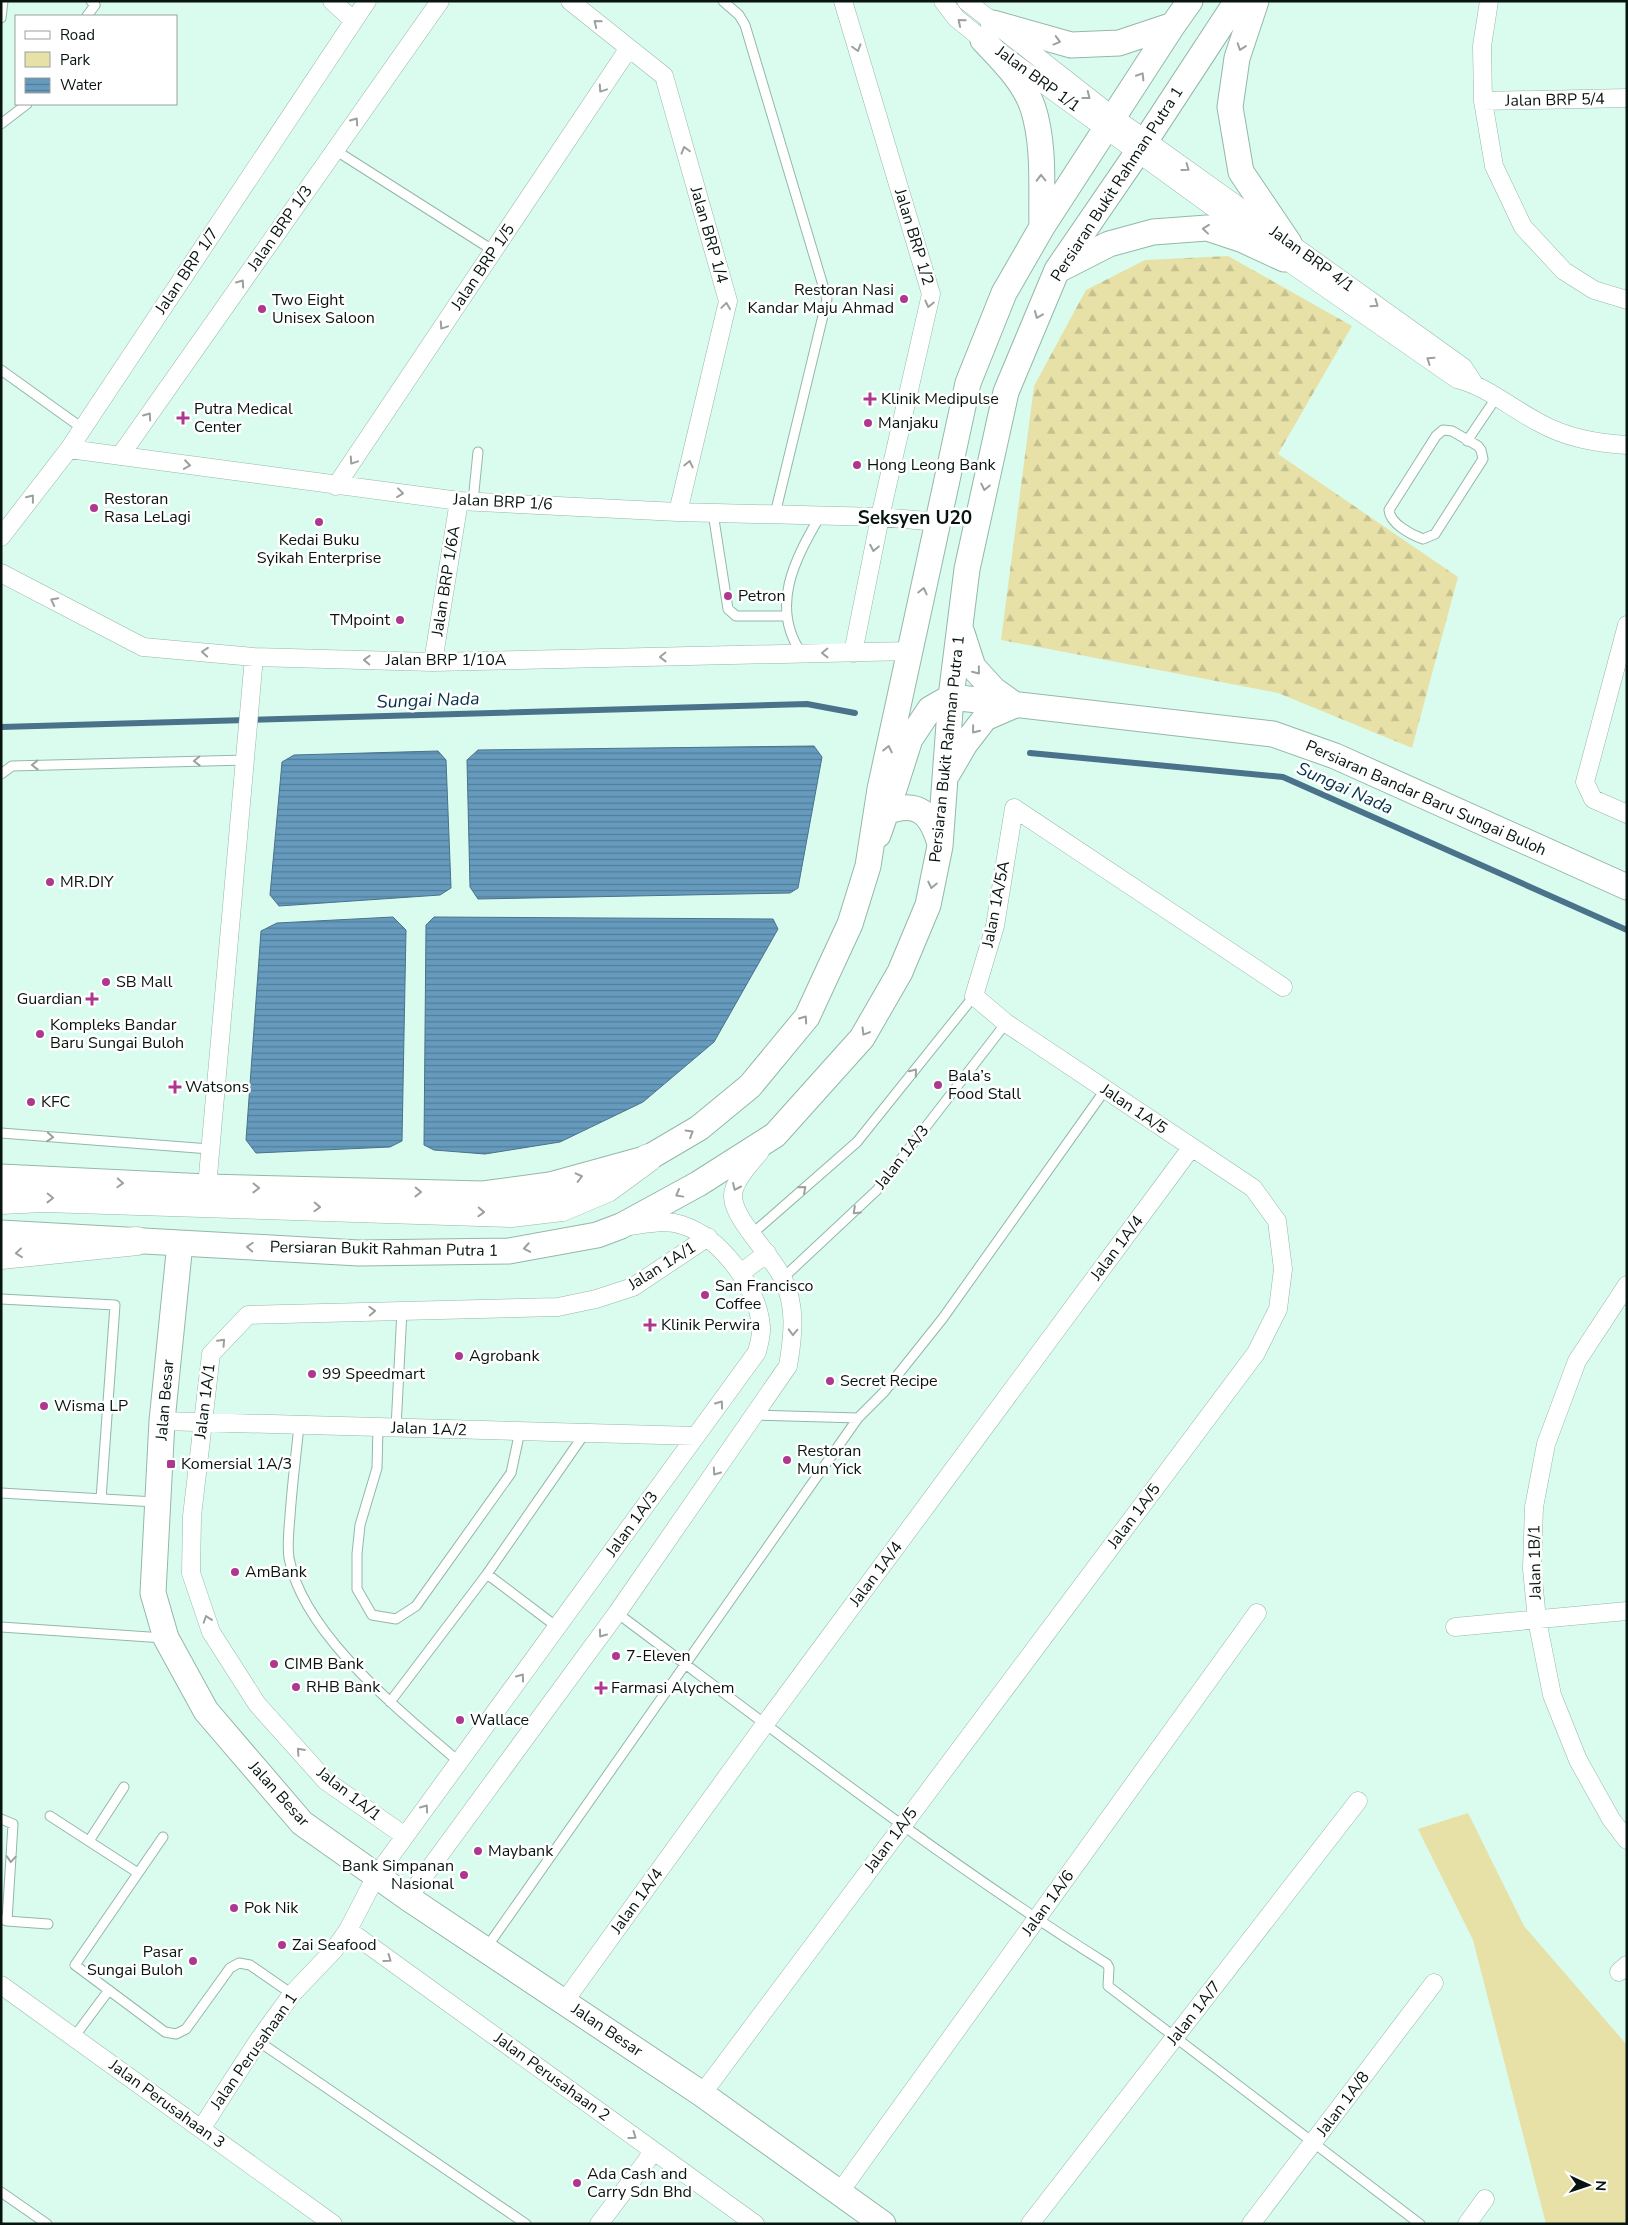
<svg xmlns="http://www.w3.org/2000/svg" width="1628" height="2225" font-family="'Nunito Sans',sans-serif">
<style>
.forest{fill:url(#forest-firs)}
.park{fill:#e7e1a7}
.water{fill:url(#water-rules);stroke:#4a728a}
.lines{fill:none;stroke-linecap:round;stroke-linejoin:round}
.stream{stroke:#4a728a;stroke-width:6}
.lane-casing{stroke:#95b7aa;stroke-width:11}
.street-casing{stroke:#95b7aa;stroke-width:19}
.secondary-casing{stroke:#95b7aa;stroke-width:27}
.highway-casing{stroke:#95b7aa;stroke-width:29}
.lane{stroke:#fff;stroke-width:9}
.street{stroke:#fff;stroke-width:18}
.secondary{stroke:#fff;stroke-width:25}
.highway{stroke:#fff;stroke-width:28}
.oneway{stroke:#9ca19f}
.poi-dot{fill:#af388f;stroke:#fff;stroke-width:2}
.labels{text-anchor:middle;dominant-baseline:central;stroke-width:5;stroke-linejoin:round;paint-order:stroke}
.street-label{font-size:16px;fill:#07140f;stroke:#fff}
.poi-label{font-size:16px;fill:#07140f;stroke:#fff;text-anchor:start}
.water-label{font-size:18px;font-style:italic;fill:#05334b;stroke:#fff}
.quarter-label{font-size:19px;font-weight:bold;fill:#07140f;stroke:#fff}
</style>
<defs>
<pattern id="forest-firs" width="22" height="20" patternUnits="userSpaceOnUse" patternTransform="scale(1.25)"><rect width="22" height="20" fill="#e7e1a7"/><path d="M5 1l3.5 6h-7zM16 11l3.5 6h-7z" fill="#c5c08f"/></pattern>
<pattern id="water-rules" width="6" height="5" patternUnits="userSpaceOnUse" patternTransform="scale(1.25)"><rect width="6" height="5" fill="#669bbe"/><path d="M0 2.5h6" fill="none" stroke="#527d99"/></pattern>
</defs>
<rect width="100%" height="100%" fill="#d9fcef"/>
<path class="forest" d="M1228 256 1352 326 1278 454 1458 577 1412 748 1278 693 1001 640 1034 386 1086 290 1145 260Z"/>
<path class="park" d="M1468 1813 1524 1926 1627 2045V2224H1546L1473 1940 1418 1829Z"/>
<path class="water" d="M814 746 822 757 798 888 790 893 478 899 470 887 467 760 478 750Z
M438 751 446 760 451 888 440 895 279 906 270 895 282 762 294 755Z
M393 917 406 930 402 1141 390 1147 256 1153 246 1140 261 931 277 923Z
M434 917 773 919 778 929 714 1042 643 1102 560 1142 485 1154 434 1150 424 1145 426 925Z"/>
<g class="lines">
<path class="stream" d="M1 727 807 704 855 713
M1030 753 1283 777 1627 930"/>
<defs>
<path id="lane" d="M723 1 739 15 745 25 827 299 775 514
M87 16 95 5 91 1
M1 18 3 1
M1 124 27 104
M335 150 494 251
M1 370 82 428
M1443 430 1452 431 1478 446 1481 450 1483 459 1435 534 1423 539C1412 535 1390 524 1389 510L1436 436Z
M1467 441 1496 398
M473 501 478 452
M713 513 728 609 736 616H786
M802 654C769 607 795 559 820 516
M1 774 12 766 246 760
M1 1133 210 1149
M753 1233 857 1142 974 996
M783 1278 877 1190 1006 1023
M1 1299 115 1305 101 1499
M755 1415 858 1418 884 1392 943 1318 1105 1090
M299 1425C296 1456 292 1486 290 1516 289 1529 287 1545 289 1558 303 1635 403 1713 459 1762
M378 1427 377 1468 360 1525 357 1554V1589L372 1615 396 1619 416 1606 511 1473 520 1431
M396 1428 402 1310
M1 1493 155 1502
M487 1574 557 1627
M617 1613C778 1733 937 1857 1107 1964L1109 1968 1108 1986 1420 2224
M1 1627 164 1638
M390 1702 487 1574 585 1433
M50 1816 138 1873
M1 1819 13 1824 7 1921 1 1919
M163 1837 75 1965 165 2032 176 2034 186 2029 230 1968 239 1963 250 1965 292 1994
M89 1841 124 1787
M7 1921 48 1924
M487 1947 858 1418
M74 2037 109 1990
M258 2041 526 2224
M1 2192 47 2224"/>
<path id="street" d="M332 1 354 21
M570 1 664 76 728 301 678 512
M843 1 931 294 880 517 853 653
M943 1 956 18 983 40 1284 259 1457 379C1486 386 1511 408 1538 422 1566 438 1596 443 1627 445
M966 1 1114 117 1463 367 1473 382
M1489 1 1482 46 1483 101 1494 166 1523 227 1564 271 1594 290 1627 300
M1483 101 1627 98
M69 449 459 501 678 512 880 517 939 522
M120 456 440 1
M336 486 629 48
M1 537 69 449 367 1
M1 573 143 647 254 657 433 662 909 651
M1627 625 1585 782 1593 799 1627 814
M433 662 459 501
M207 1187 254 657
M741 1273 767 1253
M1627 1285 1577 1361 1546 1444 1534 1507 1532 1569 1537 1620 1552 1695 1578 1760 1611 1819 1627 1840
M162 1421 696 1436
M1455 1627 1627 1611
M405 1836 326 1781 257 1704 211 1632 191 1573 192 1516 211 1354 248 1315 558 1307 596 1299 633 1287 708 1237
M408 1898 617 1613 788 1366C793 1337 797 1305 782 1277 771 1254 734 1220 733 1197 732 1183 751 1162 760 1152
M348 1930 755 2224
M1619 1972 1627 1965
M1 1985 333 2224
M564 2002 765 1724 1191 1148
M702 2094 1256 1353 1278 1309 1283 1269 1277 1221 1253 1188 1006 1023 974 996 995 926 1014 808 1283 987
M201 2129 258 2041 292 1994 334 1950 348 1930 376 1876 757 1352C759 1344 762 1334 761 1326 757 1286 720 1237 682 1225 666 1219 646 1224 629 1226
M839 2193 1257 1613
M599 2224 654 2151
M1030 2224 1358 1801
M1251 2224 1434 1983
M1467 2224 1485 2199"/>
<path id="secondary" d="M1256 1 1237 58 1230 107 1241 172 1289 243
M993 23 1071 45 1119 43 1173 25
M983 40C1001 59 1024 81 1033 108 1045 146 1041 188 1042 227
M1058 270 1109 244 1153 232 1207 228 1243 240 1284 259
M962 633 973 667 994 690 1015 705
M951 697 1273 734 1335 756 1627 887
M948 773 965 744 985 718 1015 705
M894 789 910 739 930 709 951 697
M878 835 886 812C918 800 931 813 940 844
M1 1177 207 1187 483 1194 550 1185 648 1158 699 1128 750 1086 807 1017 850 924 868 866 880 789 968 383 1004 293 1042 227 1173 25 1190 1
M1 1233 359 1253 509 1251 597 1235 621 1226 698 1184 775 1135 862 1038 900 972 928 905 940 846 951 697 967 569 1006 392 1057 270 1144 143 1237 1
M180 1243 162 1421 153 1593 166 1638 206 1711 302 1823 408 1898 702 2094 883 2224"/>
<path id="highway" d="M1 1200 44 1198 511 1213 562 1207 607 1188 648 1158
M1 1255 137 1241"/>
</defs>
<use href="#lane" class="lane-casing"/>
<use href="#street" class="street-casing"/>
<use href="#secondary" class="secondary-casing"/>
<use href="#highway" class="highway-casing"/>
<use href="#lane" class="lane"/>
<use href="#street" class="street"/>
<use href="#secondary" class="secondary"/>
<use href="#highway" class="highway"/>
</g>
<defs><path id="oneway-chevron" d="M-2-3.5L2.5 0L-2 3.5" fill="none" stroke-width="1.6" stroke-linecap="round" stroke-linejoin="round" transform="scale(1.25)"/></defs>
<g class="oneway">
<use href="#oneway-chevron" transform="translate(961 22) rotate(-140)"/>
<use href="#oneway-chevron" transform="translate(597 23) rotate(-141)"/>
<use href="#oneway-chevron" transform="translate(1057 41) rotate(15)"/>
<use href="#oneway-chevron" transform="translate(1241 47) rotate(109)"/>
<use href="#oneway-chevron" transform="translate(857 48) rotate(74)"/>
<use href="#oneway-chevron" transform="translate(1141 76) rotate(-58)"/>
<use href="#oneway-chevron" transform="translate(602 89) rotate(124)"/>
<use href="#oneway-chevron" transform="translate(1087 96) rotate(38)"/>
<use href="#oneway-chevron" transform="translate(355 121) rotate(-55)"/>
<use href="#oneway-chevron" transform="translate(685 150) rotate(-106)"/>
<use href="#oneway-chevron" transform="translate(1186 168) rotate(36)"/>
<use href="#oneway-chevron" transform="translate(1041 178) rotate(-91)"/>
<use href="#oneway-chevron" transform="translate(1206 229) rotate(-174)"/>
<use href="#oneway-chevron" transform="translate(241 283) rotate(-55)"/>
<use href="#oneway-chevron" transform="translate(929 304) rotate(103)"/>
<use href="#oneway-chevron" transform="translate(1375 304) rotate(35)"/>
<use href="#oneway-chevron" transform="translate(726 306) rotate(-82)"/>
<use href="#oneway-chevron" transform="translate(1038 315) rotate(113)"/>
<use href="#oneway-chevron" transform="translate(443 326) rotate(124)"/>
<use href="#oneway-chevron" transform="translate(1430 360) rotate(-145)"/>
<use href="#oneway-chevron" transform="translate(148 416) rotate(-55)"/>
<use href="#oneway-chevron" transform="translate(353 461) rotate(124)"/>
<use href="#oneway-chevron" transform="translate(689 464) rotate(-77)"/>
<use href="#oneway-chevron" transform="translate(187 465) rotate(8)"/>
<use href="#oneway-chevron" transform="translate(985 487) rotate(102)"/>
<use href="#oneway-chevron" transform="translate(400 493) rotate(7)"/>
<use href="#oneway-chevron" transform="translate(31 498) rotate(-52)"/>
<use href="#oneway-chevron" transform="translate(874 548) rotate(101)"/>
<use href="#oneway-chevron" transform="translate(923 591) rotate(-77)"/>
<use href="#oneway-chevron" transform="translate(54 601) rotate(-153)"/>
<use href="#oneway-chevron" transform="translate(205 652) rotate(-175)"/>
<use href="#oneway-chevron" transform="translate(825 653) rotate(179)"/>
<use href="#oneway-chevron" transform="translate(663 657) rotate(179)"/>
<use href="#oneway-chevron" transform="translate(367 660) rotate(-178)"/>
<use href="#oneway-chevron" transform="translate(977 671) rotate(51)"/>
<use href="#oneway-chevron" transform="translate(975 730) rotate(129)"/>
<use href="#oneway-chevron" transform="translate(888 749) rotate(-78)"/>
<use href="#oneway-chevron" transform="translate(197 761) rotate(179)"/>
<use href="#oneway-chevron" transform="translate(35 765) rotate(179)"/>
<use href="#oneway-chevron" transform="translate(932 885) rotate(102)"/>
<use href="#oneway-chevron" transform="translate(804 1019) rotate(-55)"/>
<use href="#oneway-chevron" transform="translate(865 1032) rotate(121)"/>
<use href="#oneway-chevron" transform="translate(914 1072) rotate(-51)"/>
<use href="#oneway-chevron" transform="translate(690 1133) rotate(-31)"/>
<use href="#oneway-chevron" transform="translate(50 1137) rotate(4)"/>
<use href="#oneway-chevron" transform="translate(579 1177) rotate(-14)"/>
<use href="#oneway-chevron" transform="translate(120 1183) rotate(3)"/>
<use href="#oneway-chevron" transform="translate(736 1187) rotate(114)"/>
<use href="#oneway-chevron" transform="translate(256 1188) rotate(1)"/>
<use href="#oneway-chevron" transform="translate(803 1189) rotate(-41)"/>
<use href="#oneway-chevron" transform="translate(418 1192) rotate(1)"/>
<use href="#oneway-chevron" transform="translate(679 1194) rotate(151)"/>
<use href="#oneway-chevron" transform="translate(50 1198) rotate(1)"/>
<use href="#oneway-chevron" transform="translate(317 1207) rotate(2)"/>
<use href="#oneway-chevron" transform="translate(856 1211) rotate(137)"/>
<use href="#oneway-chevron" transform="translate(481 1212) rotate(2)"/>
<use href="#oneway-chevron" transform="translate(250 1247) rotate(-177)"/>
<use href="#oneway-chevron" transform="translate(527 1248) rotate(170)"/>
<use href="#oneway-chevron" transform="translate(19 1253) rotate(174)"/>
<use href="#oneway-chevron" transform="translate(372 1311) rotate(-2)"/>
<use href="#oneway-chevron" transform="translate(793 1332) rotate(92)"/>
<use href="#oneway-chevron" transform="translate(222 1342) rotate(-47)"/>
<use href="#oneway-chevron" transform="translate(720 1404) rotate(-54)"/>
<use href="#oneway-chevron" transform="translate(716 1472) rotate(125)"/>
<use href="#oneway-chevron" transform="translate(207 1619) rotate(-109)"/>
<use href="#oneway-chevron" transform="translate(602 1634) rotate(126)"/>
<use href="#oneway-chevron" transform="translate(521 1677) rotate(-54)"/>
<use href="#oneway-chevron" transform="translate(300 1751) rotate(-132)"/>
<use href="#oneway-chevron" transform="translate(425 1808) rotate(-54)"/>
<use href="#oneway-chevron" transform="translate(11 1859) rotate(94)"/>
<use href="#oneway-chevron" transform="translate(388 1959) rotate(36)"/>
<use href="#oneway-chevron" transform="translate(633 2136) rotate(36)"/>
</g>
<g class="poi-dot">
<circle cx="904" cy="299" r="5"/>
<circle cx="262" cy="309" r="5"/>
<path d="M867.5 391.5h5v5h5v5h-5v5h-5v-5h-5v-5h5z"/>
<path d="M180.5 410.5h5v5h5v5h-5v5h-5v-5h-5v-5h5z"/>
<circle cx="868" cy="423" r="5"/>
<circle cx="857" cy="465" r="5"/>
<circle cx="94" cy="508" r="5"/>
<circle cx="319" cy="522" r="5"/>
<circle cx="728" cy="596" r="5"/>
<circle cx="400" cy="620" r="5"/>
<circle cx="50" cy="882" r="5"/>
<circle cx="106" cy="982" r="5"/>
<path d="M89.5 991.5h5v5h5v5h-5v5h-5v-5h-5v-5h5z"/>
<circle cx="40" cy="1034" r="5"/>
<circle cx="938" cy="1085" r="5"/>
<path d="M172.5 1079.5h5v5h5v5h-5v5h-5v-5h-5v-5h5z"/>
<circle cx="31" cy="1102" r="5"/>
<circle cx="705" cy="1295" r="5"/>
<path d="M647.5 1317.5h5v5h5v5h-5v5h-5v-5h-5v-5h5z"/>
<circle cx="459" cy="1356" r="5"/>
<circle cx="312" cy="1374" r="5"/>
<circle cx="830" cy="1381" r="5"/>
<circle cx="44" cy="1406" r="5"/>
<circle cx="787" cy="1460" r="5"/>
<rect x="166" y="1459" width="10" height="10" rx="2.5"/>
<circle cx="235" cy="1572" r="5"/>
<circle cx="616" cy="1656" r="5"/>
<circle cx="274" cy="1664" r="5"/>
<circle cx="296" cy="1687" r="5"/>
<path d="M598.5 1680.5h5v5h5v5h-5v5h-5v-5h-5v-5h5z"/>
<circle cx="460" cy="1720" r="5"/>
<circle cx="478" cy="1851" r="5"/>
<circle cx="464" cy="1875" r="5"/>
<circle cx="234" cy="1908" r="5"/>
<circle cx="282" cy="1945" r="5"/>
<circle cx="193" cy="1961" r="5"/>
<circle cx="577" cy="2183" r="5"/>
</g>
<g class="labels">
<g class="street-label">
<text transform="translate(1038 79) rotate(36)">Jalan BRP 1/1</text>
<text transform="translate(1555 100) rotate(-1)">Jalan BRP 5/4</text>
<text transform="translate(1117 184) rotate(-57)">Persiaran Bukit Rahman Putra 1</text>
<text transform="translate(280 228) rotate(-55)">Jalan BRP 1/3</text>
<text transform="translate(709 235) rotate(74)">Jalan BRP 1/4</text>
<text transform="translate(914 237) rotate(73)">Jalan BRP 1/2</text>
<text transform="translate(1312 259) rotate(36)">Jalan BRP 4/1</text>
<text transform="translate(483 267) rotate(-56)">Jalan BRP 1/5</text>
<text transform="translate(187 271) rotate(-56)">Jalan BRP 1/7</text>
<text transform="translate(503 502) rotate(3)">Jalan BRP 1/6</text>
<text transform="translate(446 581) rotate(-81)">Jalan BRP 1/6A</text>
<text x="446" y="660">Jalan BRP 1/10A</text>
<text transform="translate(947 749) rotate(-84)">Persiaran Bukit Rahman Putra 1</text>
<text transform="translate(1426 798) rotate(24)">Persiaran Bandar Baru Sungai Buloh</text>
<text transform="translate(996 904) rotate(-79)">Jalan 1A/5A</text>
<text transform="translate(1134 1109) rotate(34)">Jalan 1A/5</text>
<text transform="translate(902 1157) rotate(-52)">Jalan 1A/3</text>
<text transform="translate(1117 1248) rotate(-53)">Jalan 1A/4</text>
<text transform="translate(384 1249) rotate(1)">Persiaran Bukit Rahman Putra 1</text>
<text transform="translate(662 1266) rotate(-32)">Jalan 1A/1</text>
<text transform="translate(165 1400) rotate(-85)">Jalan Besar</text>
<text transform="translate(205 1401) rotate(-83)">Jalan 1A/1</text>
<text transform="translate(429 1429) rotate(2)">Jalan 1A/2</text>
<text transform="translate(1134 1516) rotate(-53)">Jalan 1A/5</text>
<text transform="translate(632 1524) rotate(-54)">Jalan 1A/3</text>
<text transform="translate(1535 1562) rotate(-91)">Jalan 1B/1</text>
<text transform="translate(876 1574) rotate(-53)">Jalan 1A/4</text>
<text transform="translate(279 1794) rotate(48)">Jalan Besar</text>
<text transform="translate(349 1794) rotate(38)">Jalan 1A/1</text>
<text transform="translate(891 1840) rotate(-53)">Jalan 1A/5</text>
<text transform="translate(637 1901) rotate(-54)">Jalan 1A/4</text>
<text transform="translate(1048 1903) rotate(-54)">Jalan 1A/6</text>
<text transform="translate(1194 2013) rotate(-52)">Jalan 1A/7</text>
<text transform="translate(607 2030) rotate(34)">Jalan Besar</text>
<text transform="translate(254 2051) rotate(-55)">Jalan Perusahaan 1</text>
<text transform="translate(552 2077) rotate(36)">Jalan Perusahaan 2</text>
<text transform="translate(167 2104) rotate(36)">Jalan Perusahaan 3</text>
<text transform="translate(1343 2104) rotate(-53)">Jalan 1A/8</text>
</g>
<g class="poi-label">
<text x="894" y="290" text-anchor="end">Restoran Nasi<tspan x="894" dy="18">Kandar Maju Ahmad</tspan></text>
<text x="272" y="300">Two Eight<tspan x="272" dy="18">Unisex Saloon</tspan></text>
<text x="881" y="399">Klinik Medipulse</text>
<text x="194" y="409">Putra Medical<tspan x="194" dy="18">Center</tspan></text>
<text x="878" y="423">Manjaku</text>
<text x="867" y="465">Hong Leong Bank</text>
<text x="104" y="499">Restoran<tspan x="104" dy="18">Rasa LeLagi</tspan></text>
<text x="319" y="540" text-anchor="middle">Kedai Buku<tspan x="319" dy="18">Syikah Enterprise</tspan></text>
<text x="738" y="596">Petron</text>
<text x="390" y="620" text-anchor="end">TMpoint</text>
<text x="60" y="882">MR.DIY</text>
<text x="116" y="982">SB Mall</text>
<text x="82" y="999" text-anchor="end">Guardian</text>
<text x="50" y="1025">Kompleks Bandar<tspan x="50" dy="18">Baru Sungai Buloh</tspan></text>
<text x="948" y="1076">Bala’s<tspan x="948" dy="18">Food Stall</tspan></text>
<text x="185" y="1087">Watsons</text>
<text x="41" y="1102">KFC</text>
<text x="715" y="1286">San Francisco<tspan x="715" dy="18">Coffee</tspan></text>
<text x="661" y="1325">Klinik Perwira</text>
<text x="469" y="1356">Agrobank</text>
<text x="322" y="1374">99 Speedmart</text>
<text x="840" y="1381">Secret Recipe</text>
<text x="54" y="1406">Wisma LP</text>
<text x="797" y="1451">Restoran<tspan x="797" dy="18">Mun Yick</tspan></text>
<text x="181" y="1464">Komersial 1A/3</text>
<text x="245" y="1572">AmBank</text>
<text x="626" y="1656">7-Eleven</text>
<text x="284" y="1664">CIMB Bank</text>
<text x="306" y="1687">RHB Bank</text>
<text x="611" y="1688">Farmasi Alychem</text>
<text x="470" y="1720">Wallace</text>
<text x="488" y="1851">Maybank</text>
<text x="454" y="1866" text-anchor="end">Bank Simpanan<tspan x="454" dy="18">Nasional</tspan></text>
<text x="244" y="1908">Pok Nik</text>
<text x="292" y="1945">Zai Seafood</text>
<text x="183" y="1952" text-anchor="end">Pasar<tspan x="183" dy="18">Sungai Buloh</tspan></text>
<text x="587" y="2174">Ada Cash and<tspan x="587" dy="18">Carry Sdn Bhd</tspan></text>
</g>
<g class="water-label">
<text transform="translate(428 700) rotate(-2)">Sungai Nada</text>
<text transform="translate(1345 788) rotate(24)">Sungai Nada</text>
</g>
<g class="quarter-label">
<text x="915" y="518">Seksyen U20</text>
</g>
</g>
<rect width="1628" height="2225" fill="none" stroke="#07140f" stroke-width="5"/>
<rect x="15" y="15" width="162" height="90" fill="#ffffff" stroke="#9ca19f"/>
<rect x="25" y="31" width="25" height="8" fill="#ffffff" stroke="#9ca19f"/>
<text x="60" y="40" font-size="15" fill="#07140f">Road</text>
<rect x="25" y="52" width="25" height="15" fill="#e7e1a7" stroke="#9ca19f"/>
<text x="60" y="65" font-size="15" fill="#07140f">Park</text>
<rect x="25" y="78" width="25" height="15" fill="url(#water-rules)" stroke="#9ca19f"/>
<text x="60" y="90" font-size="15" fill="#07140f">Water</text>
<g transform="translate(1588 2185) rotate(93)" stroke="#ffffff" stroke-width="4" paint-order="stroke">
<path d="M0-4L9 19L0 12L-9 19Z" fill="#07140f"/>
<text y="-8" font-size="14" font-weight="bold" text-anchor="middle" fill="#07140f">N</text>
</g>
</svg>
